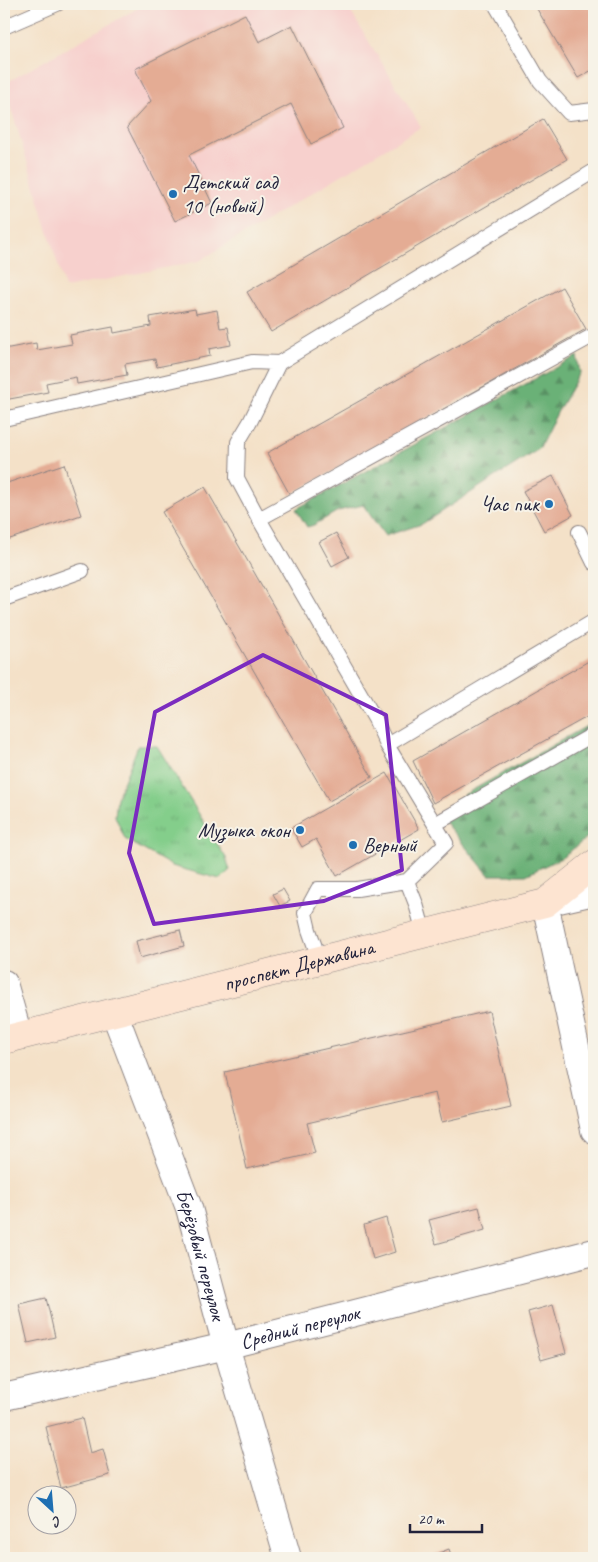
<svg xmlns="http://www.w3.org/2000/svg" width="598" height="1562" font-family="Caveat,sans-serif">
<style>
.built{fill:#f7d0cd}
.grass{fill:url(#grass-tufts);stroke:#537863}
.forest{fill:url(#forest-firs);stroke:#466a59}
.building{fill:#e4ac94}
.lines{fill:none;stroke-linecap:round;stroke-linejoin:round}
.lane-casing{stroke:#8b8282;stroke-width:16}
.street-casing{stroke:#8b8282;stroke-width:28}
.secondary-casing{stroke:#8b8282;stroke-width:29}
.lane{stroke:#fff;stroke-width:14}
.street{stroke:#fff;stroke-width:26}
.secondary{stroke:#fde4d1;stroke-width:28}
.marked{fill:none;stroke:#7b2cbf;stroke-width:4;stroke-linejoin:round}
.poi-dot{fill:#1f6fb2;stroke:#f7f3e8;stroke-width:2}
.labels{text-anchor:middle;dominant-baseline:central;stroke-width:4;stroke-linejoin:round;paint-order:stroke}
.poi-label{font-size:21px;fill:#22223b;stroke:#f7f3e8;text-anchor:start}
.street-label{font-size:21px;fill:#22223b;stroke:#f7f3e8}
</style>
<defs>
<pattern id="grass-tufts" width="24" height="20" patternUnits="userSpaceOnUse" patternTransform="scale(1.25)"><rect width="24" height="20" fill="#84ce8b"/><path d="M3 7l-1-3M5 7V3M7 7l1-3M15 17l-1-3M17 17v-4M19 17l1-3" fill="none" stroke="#72b179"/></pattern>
<pattern id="forest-firs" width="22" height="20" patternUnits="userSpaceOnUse" patternTransform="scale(1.25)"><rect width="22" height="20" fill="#6bb177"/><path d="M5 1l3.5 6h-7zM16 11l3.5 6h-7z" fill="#589063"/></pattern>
</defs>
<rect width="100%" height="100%" fill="#f7f3e8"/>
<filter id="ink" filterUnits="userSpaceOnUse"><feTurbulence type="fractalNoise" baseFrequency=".02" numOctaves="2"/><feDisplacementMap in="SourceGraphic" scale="10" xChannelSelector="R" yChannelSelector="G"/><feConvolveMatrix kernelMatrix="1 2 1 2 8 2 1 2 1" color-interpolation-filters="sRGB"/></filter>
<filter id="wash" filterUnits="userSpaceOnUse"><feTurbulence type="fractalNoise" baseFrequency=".0096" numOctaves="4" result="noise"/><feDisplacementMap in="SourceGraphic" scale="20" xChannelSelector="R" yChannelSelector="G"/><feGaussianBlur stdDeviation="1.12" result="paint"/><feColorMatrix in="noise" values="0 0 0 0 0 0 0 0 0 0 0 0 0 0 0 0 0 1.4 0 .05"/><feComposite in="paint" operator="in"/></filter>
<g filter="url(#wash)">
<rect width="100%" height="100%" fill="#f4e1c8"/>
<path class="built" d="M145 4H346L421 127 199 261 65 288 4 84Z"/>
<path class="grass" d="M138 746H157L226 858 230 870 220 879 172 866 125 839 115 816 117 798Z"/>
<path class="forest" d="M577 356 580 373 558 411 539 449 422 524 385 536 363 505 338 511 314 525 307 527 296 509Z
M594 722V832L563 857 526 875H489L442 819 462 796Z"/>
<g id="blocks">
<path class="building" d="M534 4H588L594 14V69L578 78Z
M245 14 259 42 292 25 343 128 311 144 291 104 189 155 212 203 175 221 127 127 151 101 135 69Z
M543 119 567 159 271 332 247 292Z
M562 287 586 329 290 495 267 453Z
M195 309 196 314 217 310 220 328 228 327 231 345 209 349 210 356 157 367 155 359 125 364 127 375 77 384 76 377 46 383 48 392 4 400V349L36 343 37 350 72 344 70 335 113 327 114 333 151 326 150 317Z
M64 464 81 515 4 541V484Z
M553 476 573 515 544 531 523 491Z
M205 487 372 777 329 801 162 512Z
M336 533 349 557 332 566 319 542Z
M594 658V713L433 803 413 761Z
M387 773 419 829 337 876 316 839 302 847 291 828Z
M283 889 290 901 280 906 273 894Z
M180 930 184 946 140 958 136 941Z
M489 1011 511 1106 442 1122 435 1093 307 1123 315 1153 247 1169 225 1072Z
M479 1207 485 1230 436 1244 429 1220Z
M386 1218 395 1252 373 1259 364 1225Z
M46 1298 55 1337 28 1343 19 1304Z
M553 1305 566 1353 541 1360 528 1312Z
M82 1418 90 1453 103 1449 110 1475 61 1488 46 1427Z
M449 1549 452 1558H426Z"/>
</g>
</g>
<g filter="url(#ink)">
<use href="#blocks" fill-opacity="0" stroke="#8b8282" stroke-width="1"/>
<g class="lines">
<defs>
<path id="lane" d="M495 4 540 81 569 113 594 110
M4 27 57 4
M4 419 252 362 279 363 594 171
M259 519 237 478 238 442 250 422 279 363
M579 532 594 563
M4 599 82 571
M387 745 594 621
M435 824 594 734
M407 881 446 843 387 745 375 719 259 519 594 335
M320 961 309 930 305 913 318 889H357L407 881 416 904 424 933"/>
<g id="street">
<path d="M594 892 545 903 594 1130"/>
<path d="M4 983 19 1036"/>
<path id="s1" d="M114 1012 189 1208 226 1346 288 1558"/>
<path id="s2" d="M4 1397 226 1346 594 1252"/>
</g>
<g id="secondary">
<path id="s3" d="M4 1040 545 903 594 864"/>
</g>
</defs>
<use href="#lane" class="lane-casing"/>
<use href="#street" class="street-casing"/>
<use href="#secondary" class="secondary-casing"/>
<use href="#lane" class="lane"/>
<use href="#street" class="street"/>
<use href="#secondary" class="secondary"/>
</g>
</g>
<path class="marked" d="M263 655 386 715 402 870 324 901 154 924 129 853 155 712Z"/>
<g class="poi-dot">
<circle cx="173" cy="194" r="5"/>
<circle cx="549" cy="504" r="5"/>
<circle cx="300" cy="830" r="5"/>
<circle cx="353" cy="845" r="5"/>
</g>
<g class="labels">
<g class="poi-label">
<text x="183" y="182">Детский сад<tspan x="183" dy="24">10 (новый)</tspan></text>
<text x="539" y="504" text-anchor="end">Час пик</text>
<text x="290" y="830" text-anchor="end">Музыка окон</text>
<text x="363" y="845">Верный</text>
</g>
<g class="street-label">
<text stroke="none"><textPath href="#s3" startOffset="304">проспект Державина</textPath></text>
<text stroke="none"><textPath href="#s1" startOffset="258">Берёзовый переулок</textPath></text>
<text stroke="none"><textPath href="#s2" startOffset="304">Средний переулок</textPath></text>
</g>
</g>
<rect width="598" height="1562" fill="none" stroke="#f7f3e8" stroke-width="20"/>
<g transform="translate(52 1510) rotate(154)"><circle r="24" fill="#f7f3e8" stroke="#a29fa3"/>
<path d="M0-4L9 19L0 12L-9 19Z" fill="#1f6fb2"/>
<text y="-8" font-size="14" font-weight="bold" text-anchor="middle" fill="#22223b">С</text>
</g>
<path d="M410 1524v8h72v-8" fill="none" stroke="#22223b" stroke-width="2.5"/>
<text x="418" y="1524" font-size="15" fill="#22223b" stroke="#f7f3e8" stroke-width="4" paint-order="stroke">20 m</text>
</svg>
